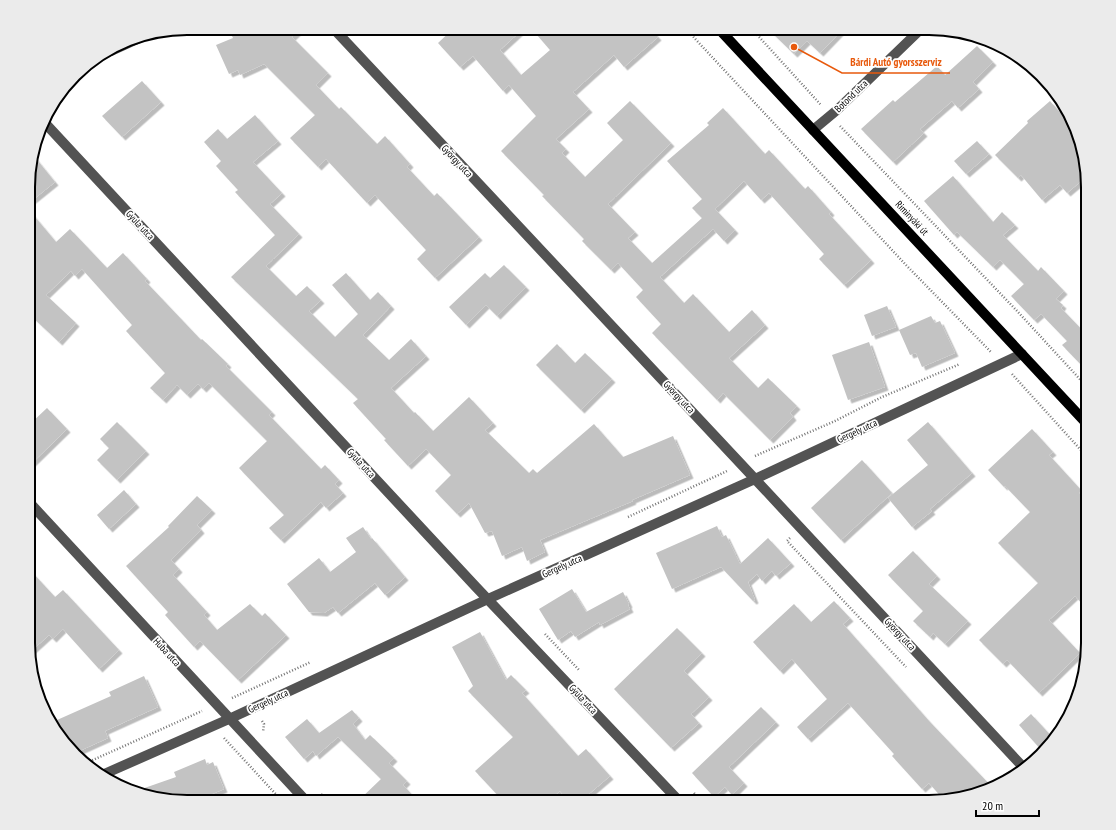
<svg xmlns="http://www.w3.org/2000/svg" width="1116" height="830" font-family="'PT Sans Narrow',sans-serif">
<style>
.building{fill:#c3c3c3;filter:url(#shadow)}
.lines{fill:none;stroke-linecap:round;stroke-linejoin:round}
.path{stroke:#757575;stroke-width:2.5;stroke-dasharray:1 2;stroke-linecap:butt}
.minor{stroke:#535353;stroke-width:10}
.major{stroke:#000;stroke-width:10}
.labels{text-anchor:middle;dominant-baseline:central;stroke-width:3.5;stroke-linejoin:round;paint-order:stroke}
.street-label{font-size:10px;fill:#000;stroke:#fff}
.rim{fill:none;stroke:#000;stroke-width:2}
.leader{fill:none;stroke:#e8590c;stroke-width:1.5}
.callout-dot{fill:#e8590c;stroke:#fff;stroke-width:1.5}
.callout-label{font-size:11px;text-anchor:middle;font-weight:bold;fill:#e8590c;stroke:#fff;stroke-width:3.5;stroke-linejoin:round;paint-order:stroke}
</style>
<defs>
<filter id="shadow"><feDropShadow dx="3.5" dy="3.5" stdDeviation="0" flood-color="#0004"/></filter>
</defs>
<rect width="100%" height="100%" fill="#fff"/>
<path class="building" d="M249 28H302L292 37 328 73 316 85 339 109 341 107 377 144 385 136 410 164 407 167 434 196 437 193 479 237 435 278 417 259 426 250 375 195 367 203 326 159 318 167 290 138 315 115 264 64 240 75 238 70 229 74 216 45 233 38 232 36Z
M454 28H524L500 50 521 75 550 50 531 28H650L658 37 624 67 614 55 573 92 589 109 556 139 566 149 562 153 585 177 623 140 607 123 630 101 671 143 608 204 635 232 628 238 652 263 702 218 692 208 702 199 667 161 709 125 707 123 723 108 765 154 769 150 805 189 808 186 831 212 829 214 871 260 844 285 819 259 824 254 769 193 761 200 744 181 715 209 735 230 724 241 713 229 660 277 684 303 693 294 729 332 752 310 765 325 729 358 758 388 768 378 797 406 790 413 793 417 770 440 723 393 717 400 652 333 661 324 636 297 643 290 618 263 611 270 582 241 584 239 542 196 544 195 501 151 536 116 509 85 503 91 473 56 460 67 438 43Z
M767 28H844L820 53 807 41 794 54Z
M977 46 993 62 973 82 979 89 958 108 952 101 920 129 924 133 893 162 861 129 893 100 895 102 937 66 945 75Z
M142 81 161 102 122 137 102 116Z
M1050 101 1075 130 1086 177 1067 193 1060 185 1042 200 1021 175 1018 178 995 155 1028 123 1027 121Z
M255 115 278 141 253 162 282 193 270 204 299 234 266 266 296 296 307 286 321 300 309 311 335 337 358 314 332 285 346 273 370 300 378 292 391 306 363 335 389 360 411 339 426 356 391 388 414 413 415 412 433 431 469 397 493 423 485 430 529 473 533 469 537 473 594 424 623 457 673 436 690 475 632 500 633 501 540 540 545 552 527 561 522 547 502 556 492 531 485 533 469 503 457 514 435 491 451 475 426 449 408 466 384 440 386 439 353 403 358 399 231 277 275 235 235 192 238 190 216 166 221 161 204 142 218 129 227 139Z
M977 141 989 154 966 174 954 161Z
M33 155 55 182 29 203V166Z
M953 176 993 222 1002 212 1015 225 1003 235 1038 271 1041 267 1064 291 1056 299 1063 305 1061 308 1088 336V372L1062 345 1067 341 1041 314 1034 320 1011 296 1024 284 1000 260 993 267 957 232 954 235 924 201Z
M29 210 56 242 70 229 107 268 123 253 147 279 145 281 201 340 202 339 228 364 226 366 272 412 269 415 321 469 325 465 339 480 335 484 343 493 326 508 321 502 281 540 269 528 284 515 239 468 267 441 209 383 203 389 198 384 187 395 177 385 163 400 150 388 165 373 126 331 132 325 82 269 75 276 71 271 46 295 76 323 59 342 29 314Z
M504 265 526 287 497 316 486 305 466 325 449 307 485 273 490 278Z
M887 306 896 327 872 336 864 315Z
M931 316 935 323 940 321 955 353 922 367 916 353 910 355 899 330Z
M869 342 885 387 848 400 832 355Z
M557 344 575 363 585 353 612 379 581 410 536 365Z
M47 408 67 429 29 466V425Z
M117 422 146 451 117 480 97 460 109 448 100 439Z
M928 422 972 473 930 509 932 511 912 527 888 498 928 465 907 440Z
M1032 429 1053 452 1049 455 1081 490 1079 493 1088 502V610L1075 596 1049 620 1080 653 1039 693 1007 660 1003 664 979 640 1038 583 998 543 1030 512 1005 486 1004 487 988 470Z
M862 460 892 493 841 540 811 508Z
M124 490 136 504 109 529 97 515Z
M197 496 212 510 197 525 201 530 171 560 179 569 173 575 207 612 204 615 217 630 250 604 262 616 265 613 286 635 238 680 200 641 194 647 165 615 168 612 126 566 169 527 168 526Z
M717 526 722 537 726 535 740 564 768 538 791 563 776 576 772 571 762 581 757 574 748 582 755 600 753 601 721 567 672 589 656 553Z
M363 527 371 539 372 538 405 577 385 595 375 583 338 613 333 607 324 613 309 612 287 584 319 558 330 572 356 552 346 538Z
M913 551 937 576 929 584 968 621 945 644 933 633 930 637 913 621 923 611 888 575Z
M29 569 55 597 63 590 119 650 99 669 63 629 53 639 49 635 28 654Z
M572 589 586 612 623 592 629 604 628 605 630 609 600 625 599 622 575 637 571 631 558 640 539 609Z
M834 601 850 618 843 624 929 721 992 787 943 799 929 783 922 789 892 756 894 754 848 703 808 739 797 727 827 699 792 659 780 671 753 642 794 604 811 622Z
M677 628 702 653 684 671 709 697 691 714 699 723 671 748 614 689Z
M480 632 506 680 511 675 526 690 522 693 578 756 586 749 610 776 583 799 578 794 569 802 560 791 547 802H504L475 771 513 737 468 691 473 686 452 647Z
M144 676 158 707 105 731 108 738 75 753 70 746 57 720 111 696 109 692Z
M761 707 776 722 729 767 744 783 732 795 725 787 714 797 692 773Z
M352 710 359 718 353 724 365 740 370 735 394 758 389 763 407 781 403 785 419 802H357L381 779 338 737 316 756 313 751 304 759 285 737 307 719 319 733Z
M1031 714 1054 739 1049 748 1043 752 1019 725Z
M205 759 207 765 213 762 224 789 193 802H177L133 792 176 777 174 772Z"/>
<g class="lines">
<path class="path" d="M685 28 906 265 991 352
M751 28 821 105
M840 126 1018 312 1088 388
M1012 374 1088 458
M755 456 835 421 882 397 960 364
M628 517 727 471
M790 538 787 541 906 667
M545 634 580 671
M232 698 311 662
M262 721 264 724 263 732
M224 738 283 802
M84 764 202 711
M694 793 702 802
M321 794 328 802"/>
<path class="minor" d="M333 28 755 479 1023 767
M111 51 146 35
M44 122 476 587 680 802
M813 130 837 110 922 28
M29 502 307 802
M102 775 229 719 488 599 755 479 1022 354"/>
<path class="major" d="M718 28 1088 425"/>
</g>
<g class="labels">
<g class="street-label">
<text transform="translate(851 96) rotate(-44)">Botond utca</text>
<text transform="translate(457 161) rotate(47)">György utca</text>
<text transform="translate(912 218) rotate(47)">Riminyáki út</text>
<text transform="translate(140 225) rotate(47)">Gyula utca</text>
<text transform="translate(679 397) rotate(47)">György utca</text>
<text transform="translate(857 431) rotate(-25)">Gergely utca</text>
<text transform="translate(361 463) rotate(47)">Gyula utca</text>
<text transform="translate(562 566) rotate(-24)">Gergely utca</text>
<text transform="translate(900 634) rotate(47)">György utca</text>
<text transform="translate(167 652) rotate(47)">Huba utca</text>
<text transform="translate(583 699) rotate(47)">Gyula utca</text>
<text transform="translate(268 701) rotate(-25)">Gergely utca</text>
</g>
</g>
<path d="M0 0H1116V830H0ZM187 35H929A152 152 0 0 1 1081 187V643A152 152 0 0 1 929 795H187A152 152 0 0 1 35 643V187A152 152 0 0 1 187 35Z" fill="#ebebeb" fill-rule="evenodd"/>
<path class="rim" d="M187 35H929A152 152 0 0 1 1081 187V643A152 152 0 0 1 929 795H187A152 152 0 0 1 35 643V187A152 152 0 0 1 187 35Z"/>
<path class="leader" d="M794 47L842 73H950"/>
<circle class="callout-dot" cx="794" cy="47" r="4"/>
<g class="callout-label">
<text x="896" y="66">Bárdi Autó gyorsszerviz</text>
</g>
<path d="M976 810v6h63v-6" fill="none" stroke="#000000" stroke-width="2"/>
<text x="982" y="810" font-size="12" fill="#000000" stroke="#ffffff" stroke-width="3" paint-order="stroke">20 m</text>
</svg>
